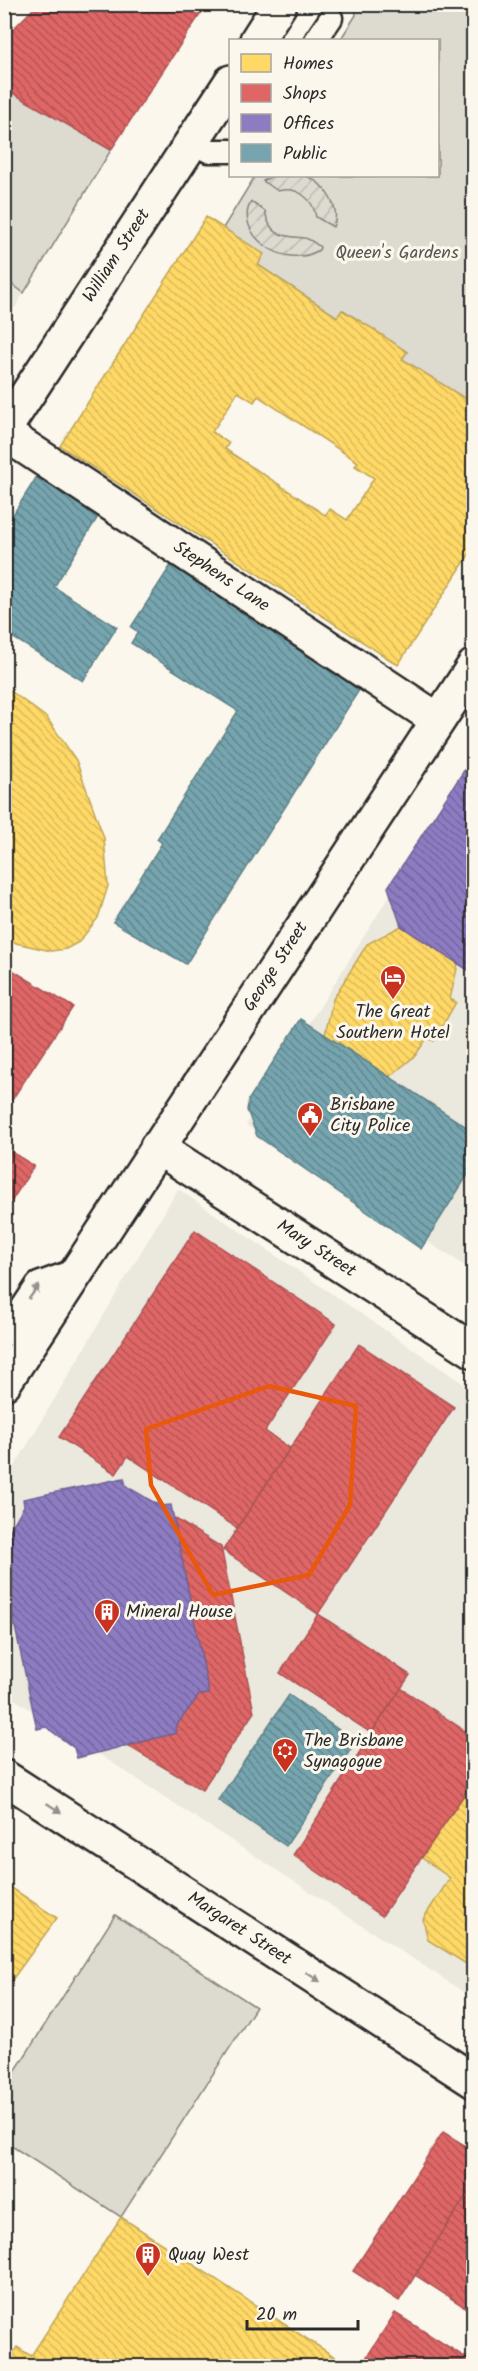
<svg xmlns="http://www.w3.org/2000/svg" width="478" height="2371" font-family="Kalam,sans-serif">
<style>
.built{fill:#ebe8de}
.park{fill:#dddad0;stroke:#84827e;stroke-width:1.5}
.garden{fill:url(#garden-furrows);stroke:#84827e;stroke-width:1.5}
.homes{fill:url(#homes-back-hatch);stroke:#bfa554;stroke-width:1.5;fill-rule:evenodd}
.shops{fill:url(#shops-back-hatch);stroke:#aa5454;stroke-width:1.5}
.offices{fill:url(#offices-back-hatch);stroke:#706495;stroke-width:1.5}
.public{fill:url(#public-back-hatch);stroke:#608087;stroke-width:1.5}
.lines{fill:none;stroke-linecap:round;stroke-linejoin:round}
.service-casing{stroke:#2b2b2b;stroke-width:27}
.pedestrian-casing{stroke:#2b2b2b;stroke-width:38}
.tertiary-casing{stroke:#2b2b2b;stroke-width:38}
.secondary-casing{stroke:#2b2b2b;stroke-width:38}
.service{stroke:#fbf7ec;stroke-width:22}
.pedestrian{stroke:#fbf7ec;stroke-width:33}
.tertiary{stroke:#fbf7ec;stroke-width:33}
.secondary{stroke:#fbf7ec;stroke-width:33}
.oneway{fill:#93918c}
.marked{fill:none;stroke:#e8590c;stroke-width:4.5;stroke-linejoin:round}
.labels{text-anchor:middle;dominant-baseline:central;stroke-width:6;stroke-linejoin:round;paint-order:stroke}
.park-label{font-size:18px;fill:#585754;stroke:#fbf7ec}
.street-label{font-size:18px;fill:#2b2b2b;stroke:#fbf7ec}
.poi-label{font-size:18px;fill:#2b2b2b;stroke:#fbf7ec;text-anchor:start}
</style>
<defs>
<pattern id="garden-furrows" width="10" height="10" patternUnits="userSpaceOnUse" patternTransform="scale(1.5)"><rect width="10" height="10" fill="#dddad0"/><path d="M-1 1l2-2M0 10L10 0M9 11l2-2" fill="none" stroke="#bebbb3"/></pattern>
<pattern id="homes-back-hatch" width="6" height="6" patternUnits="userSpaceOnUse" patternTransform="scale(1.5)"><rect width="6" height="6" fill="#ffd966"/><path d="M-1 5l2 2M0 0l6 6M5-1l2 2" fill="none" stroke="#dbba59"/></pattern>
<pattern id="shops-back-hatch" width="6" height="6" patternUnits="userSpaceOnUse" patternTransform="scale(1.5)"><rect width="6" height="6" fill="#e06666"/><path d="M-1 5l2 2M0 0l6 6M5-1l2 2" fill="none" stroke="#b65454"/></pattern>
<pattern id="offices-back-hatch" width="6" height="6" patternUnits="userSpaceOnUse" patternTransform="scale(1.5)"><rect width="6" height="6" fill="#8e7cc3"/><path d="M-1 5l2 2M0 0l6 6M5-1l2 2" fill="none" stroke="#74669f"/></pattern>
<pattern id="public-back-hatch" width="6" height="6" patternUnits="userSpaceOnUse" patternTransform="scale(1.5)"><rect width="6" height="6" fill="#76a5af"/><path d="M-1 5l2 2M0 0l6 6M5-1l2 2" fill="none" stroke="#61878f"/></pattern>
</defs>
<rect width="100%" height="100%" fill="#fbf7ec"/>
<filter id="ink" filterUnits="userSpaceOnUse"><feTurbulence type="fractalNoise" baseFrequency=".0167" numOctaves="2"/><feDisplacementMap in="SourceGraphic" scale="12" xChannelSelector="R" yChannelSelector="G"/><feConvolveMatrix kernelMatrix="1 2 1 2 8 2 1 2 1" color-interpolation-filters="sRGB"/></filter>
<g filter="url(#ink)">
<path class="built" d="M5 279 24 293 5 323Z
M473 762V1271L246 1125Z
M178 1189 473 1390V1998L5 1693V1483Z"/>
<path class="park" d="M355 5H473V404L402 359 407 352 343 310 337 317 258 265 263 254 223 228 255 176H438V40H340L356 15Z
M5 88 111 150 24 293 5 279Z
M115 1915 256 2007 121 2217 4 2141 5 2087Z"/>
<path class="garden" d="M272 176C282 175 297 173 306 176 324 182 342 209 333 227L316 217C313 198 297 186 278 191L263 181Z
M251 202 265 211C270 237 283 236 304 238 309 238 316 244 320 247L319 250C283 272 233 232 251 202Z"/>
<path class="homes" d="M206 217 264 254 258 265 337 317 342 310 373 329 407 352 402 359 474 404V547L398 665 60 446ZM238 392 254 402 258 396 358 462 355 466 374 478 347 520 330 509 325 515 225 449 229 443 212 432Z
M4 686 47 718 76 760 104 838 108 886 98 918 79 942 66 949 51 951 16 943 4 936Z
M401 926 458 964 450 999 456 1002 434 1041 427 1038 415 1056 389 1077 325 1035 333 999 367 944Z
M474 1780V1967H471L428 1940 423 1919 450 1878 422 1858Z
M4 1883 57 1918 4 1991Z
M121 2217 307 2339 349 2366H4L17 2347 31 2356Z"/>
<path class="shops" d="M38 4H207L111 150 4 88V38Z
M4 965 73 1007 4 1112Z
M4 1147 34 1166 4 1213Z
M195 1230 336 1324 265 1431 290 1448 237 1528 128 1456 116 1474 59 1437Z
M359 1344 454 1407 318 1614 223 1550Z
M174 1518 221 1547 254 1712 202 1790 128 1746 176 1733 175 1727 199 1695 209 1694Z
M318 1614 410 1675 371 1733 280 1673Z
M401 1688 474 1737V1780L382 1916 293 1855Z
M443 2132 474 2151V2183L399 2301 353 2271Z
M474 2183V2313L415 2275Z
M395 2313 474 2363V2366H361Z"/>
<path class="offices" d="M474 755V974L401 926 388 887Z
M124 1478 126 1486 160 1506 171 1505 209 1694 199 1695 175 1727 176 1733 77 1758 74 1748 46 1727 37 1729 4 1576V1540L24 1506 23 1499Z"/>
<path class="public" d="M39 473 101 512 54 587 117 627 83 681 4 632V529Z
M173 562 361 687 186 964 113 922 162 843 157 839 238 711 131 643 138 632 131 627Z
M301 1019 474 1132V1165L421 1249 257 1136 247 1110 249 1099Z
M289 1695 346 1735 341 1742 351 1749 286 1846 218 1800Z"/>
<g class="lines">
<defs>
<path id="service" d="M316 40 331 18
M193 140 208 151H231
M4 1335 38 1284 79 1269"/>
<path id="pedestrian" d="M4 433 438 720"/>
<path id="tertiary" d="M257 40 280 4
M4 430 231 82
M157 1147 474 1351
M4 1383 474 666"/>
<path id="secondary" d="M4 1777 474 2081"/>
</defs>
<use href="#service" class="service-casing"/>
<use href="#pedestrian" class="pedestrian-casing"/>
<use href="#tertiary" class="tertiary-casing"/>
<use href="#secondary" class="secondary-casing"/>
<use href="#service" class="service"/>
<use href="#pedestrian" class="pedestrian"/>
<use href="#tertiary" class="tertiary"/>
<use href="#secondary" class="secondary"/>
</g>
<defs><path id="oneway-solid" d="M-6-.8H1V-3.2L6.5 0L1 3.2V.8H-6Z" transform="scale(1.5)"/></defs>
<g class="oneway">
<use href="#oneway-solid" transform="translate(34 1292) rotate(-53)"/>
<use href="#oneway-solid" transform="translate(54 1808) rotate(33)"/>
<use href="#oneway-solid" transform="translate(313 1977) rotate(33)"/>
</g>
</g>
<path class="marked" d="M269 1386 356 1406 350 1505 309 1575 213 1595 151 1485 146 1429Z"/>
<defs>
<symbol id="hotel-pin" viewBox="-11 -11 22 30"><path d="M0 17L-7.5 6A9.5 9.5 0 1 1 7.5 6Z" fill="#c8321e" stroke="#fbf7ec"/><path d="M-6-4.5h1.5V1H6V5H4.5V3h-9V5H-6ZM-4 0a1.8 1.8 0 1 1 3.6 0ZM.5 0V-2.5h3Q6-2.5 6 0Z" fill="#fff"/></symbol>
<symbol id="civic-pin" viewBox="-11 -11 22 30"><path d="M0 17L-7.5 6A9.5 9.5 0 1 1 7.5 6Z" fill="#c8321e" stroke="#fbf7ec"/><path d="M-.6-6.5H3V-4.5H.6V-3L4-1V1h2V6H-6V1h2V-1L-.6-3ZM-1.2 2.5V6h2.4V2.5Z" fill="#fff"/></symbol>
<symbol id="building-pin" viewBox="-11 -11 22 30"><path d="M0 17L-7.5 6A9.5 9.5 0 1 1 7.5 6Z" fill="#c8321e" stroke="#fbf7ec"/><path d="M-4-6H4V6H1V3H-1V6H-4ZM-2.5-4.3h1.7v1.8h-1.7ZM.8-4.3h1.7v1.8H.8ZM-2.5-1h1.7V.8h-1.7ZM.8-1h1.7V.8H.8Z" fill="#fff"/></symbol>
<symbol id="synagogue-pin" viewBox="-11 -11 22 30"><path d="M0 17L-7.5 6A9.5 9.5 0 1 1 7.5 6Z" fill="#c8321e" stroke="#fbf7ec"/><path d="M0-6.5L5.6 3.2H-5.6ZM0 6.5L5.6-3.2H-5.6Z" fill="#fff"/></symbol>
</defs>
<g fill-rule="evenodd">
<use href="#hotel-pin" x="378" y="963" width="30" height="40"/>
<use href="#civic-pin" x="295" y="1100" width="30" height="40"/>
<use href="#building-pin" x="92" y="1597" width="30" height="40"/>
<use href="#synagogue-pin" x="270" y="1736" width="30" height="40"/>
<use href="#building-pin" x="133" y="2240" width="30" height="40"/>
</g>
<g class="labels">
<g class="park-label">
<text x="397" y="253">Queen's Gardens</text>
</g>
<g class="street-label">
<text transform="translate(117 256) rotate(-57)">William Street</text>
<text transform="translate(221 577) rotate(34)">Stephens Lane</text>
<text transform="translate(276 967) rotate(-57)">George Street</text>
<text transform="translate(316 1249) rotate(33)">Mary Street</text>
<text transform="translate(239 1929) rotate(33)">Margaret Street</text>
</g>
<g class="poi-label">
<text x="393" y="1012" text-anchor="middle">The Great<tspan x="393" dy="21">Southern Hotel</tspan></text>
<text x="330" y="1105">Brisbane<tspan x="330" dy="21">City Police</tspan></text>
<text x="126" y="1612">Mineral House</text>
<text x="304" y="1741">The Brisbane<tspan x="304" dy="21">Synagogue</tspan></text>
<text x="168" y="2255">Quay West</text>
</g>
</g>
<rect width="478" height="2371" fill="none" stroke="#fbf7ec" stroke-width="24"/>
<rect x="12" y="12" width="454" height="2347" fill="none" stroke="#2b2b2b" stroke-width="2" filter="url(#ink)"/>
<rect x="229" y="39" width="210" height="138" fill="#fbf7ec" stroke="#a8a59f" stroke-width="1.5"/>
<rect x="241" y="54" width="30" height="18" fill="#ffd966" stroke="#a8a59f" stroke-width="1.5"/>
<text x="283" y="69" font-size="18" fill="#2b2b2b">Homes</text>
<rect x="241" y="84" width="30" height="18" fill="#e06666" stroke="#a8a59f" stroke-width="1.5"/>
<text x="283" y="99" font-size="18" fill="#2b2b2b">Shops</text>
<rect x="241" y="114" width="30" height="18" fill="#8e7cc3" stroke="#a8a59f" stroke-width="1.5"/>
<text x="283" y="129" font-size="18" fill="#2b2b2b">Offices</text>
<rect x="241" y="144" width="30" height="18" fill="#76a5af" stroke="#a8a59f" stroke-width="1.5"/>
<text x="283" y="159" font-size="18" fill="#2b2b2b">Public</text>
<path d="M247 2320v9h111v-9" fill="none" stroke="#2b2b2b" stroke-width="3"/>
<text x="256" y="2320" font-size="18" fill="#2b2b2b" stroke="#fbf7ec" stroke-width="4.5" paint-order="stroke">20 m</text>
</svg>
